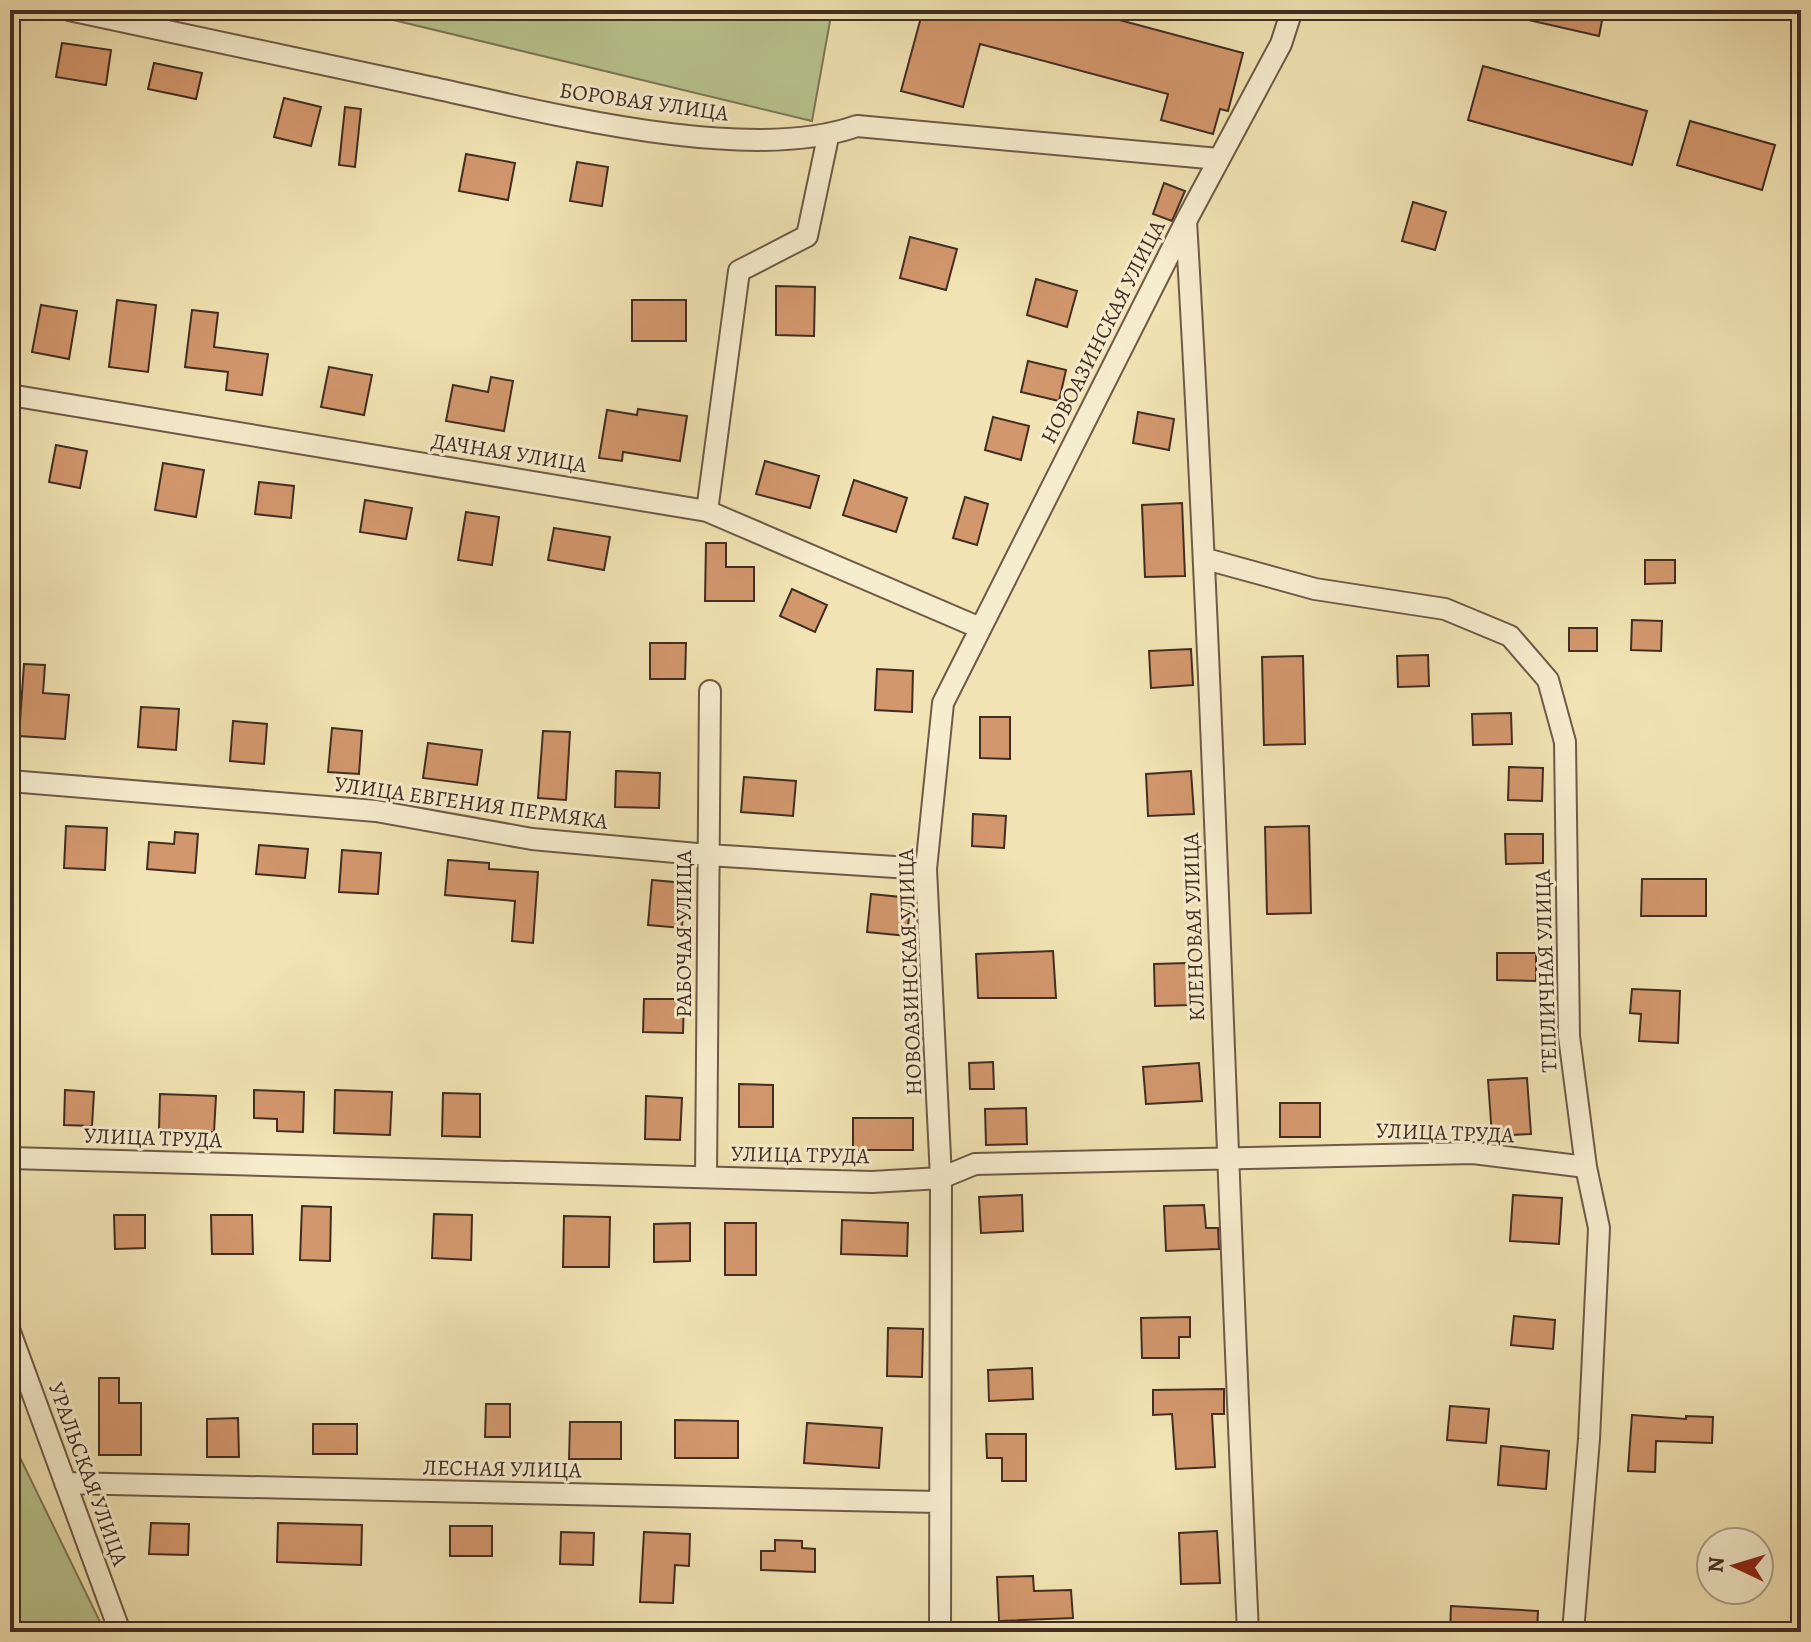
<svg xmlns="http://www.w3.org/2000/svg" width="1811" height="1642" font-family="Alegreya,serif">
<style>
.green{fill:#b8c48e;stroke:#7d7858;stroke-width:2}
.building{fill:#d3976d;stroke:#422d23;stroke-width:2}
.lines{fill:none;stroke-linecap:round;stroke-linejoin:round}
.minor-casing{stroke:#6e5a47;stroke-width:24}
.minor{stroke:#f6edce;stroke-width:20}
.labels{text-anchor:middle;dominant-baseline:central;stroke-width:6;stroke-linejoin:round;paint-order:stroke}
.street-label{font-size:22px;fill:#422d23;stroke:#f6edce}
</style>
<rect width="100%" height="100%" fill="#f1e3b3"/>
<filter id="stains"><feTurbulence type="fractalNoise" baseFrequency=".0025" numOctaves="4"/><feColorMatrix values="0 0 0 0 .2 0 0 0 0 .09 0 0 0 0 .02 0 0 0 .5 -.17"/></filter>
<radialGradient id="worn" r=".72"><stop offset=".6" stop-color="#630" stop-opacity="0"/><stop offset="1" stop-color="#630" stop-opacity=".3"/></radialGradient>
<path class="green" d="M352 10H832L812 121Z
M10 1437 105 1632H10Z"/>
<path class="building" d="M923 10H1082L1243 53 1228 111 1220 109 1213 134 1161 120 1168 94 980 44 963 107 901 91Z
M1516 10H1604L1599 36 1515 17Z
M62 43 111 50 106 85 56 77Z
M154 63 202 73 196 99 148 89Z
M1483 66 1647 111 1632 165 1468 120Z
M284 98 321 107 311 146 274 137Z
M345 107 361 109 355 167 339 165Z
M1690 121 1775 145 1762 190 1677 165Z
M466 154 515 163 508 200 459 191Z
M577 162 608 167 602 206 570 201Z
M1164 183 1185 191 1172 221 1153 214Z
M1413 202 1446 212 1435 250 1402 241Z
M910 237 957 249 946 290 900 278Z
M1036 279 1077 291 1067 327 1027 315Z
M776 286 815 287 814 336 776 335Z
M117 300 156 305 148 372 109 367Z
M632 300H686V341H632Z
M41 305 77 311 69 359 32 352Z
M192 310 218 313 214 347 268 354 262 395 226 390 228 372 185 367Z
M1028 361 1066 370 1059 401 1021 392Z
M329 367 372 375 364 415 321 407Z
M491 377 513 381 504 431 446 421 453 385 488 392Z
M638 409 687 416 680 461 623 452 622 461 599 458 607 410 637 415Z
M1138 412 1174 419 1169 450 1133 443Z
M993 417 1029 426 1021 460 985 450Z
M56 445 87 451 80 488 49 482Z
M765 461 819 476 810 508 756 494Z
M163 463 204 470 196 517 155 510Z
M854 480 907 498 896 532 843 515Z
M259 482 294 486 291 518 255 514Z
M965 497 988 504 977 545 953 538Z
M365 500 412 508 406 539 360 532Z
M1182 503 1185 576 1145 577 1142 505Z
M466 512 499 517 492 565 458 560Z
M554 528 610 537 604 570 548 560Z
M706 543H726V567H754V601H705Z
M1645 560H1675V583L1645 584Z
M792 589 827 605 815 632 780 616Z
M1632 620 1662 621 1661 651 1631 650Z
M1569 628H1597V651H1569Z
M650 643H686L685 679H650Z
M1191 649 1193 685 1151 688 1149 651Z
M1428 655 1429 686 1398 687 1397 656Z
M1303 656 1305 744 1264 745 1262 657Z
M24 664 45 665 43 693 69 695 65 739 19 736Z
M877 669 913 671 912 712 875 710Z
M141 707 179 709 176 750 138 747Z
M1511 713 1512 744 1473 745 1472 714Z
M980 717H1010V759L980 758Z
M233 721 267 724 264 764 230 761Z
M332 728 362 731 359 774 328 772Z
M543 731 570 732 566 800 538 798Z
M428 743 482 750 477 785 423 778Z
M1509 767 1543 768 1542 801 1508 800Z
M616 771 660 773 659 808 615 807Z
M1191 771 1194 814 1148 816 1146 774Z
M744 777 796 781 793 816 741 812Z
M973 814 1006 816 1004 848 972 846Z
M66 826 107 828 105 870 64 868Z
M1309 826 1311 913 1267 914 1265 827Z
M175 832 198 834 195 873 147 869 149 842 174 844Z
M1505 834H1543V863L1506 864Z
M259 845 308 849 305 878 256 874Z
M342 850 381 853 378 894 339 892Z
M448 860 489 863V869L538 872 533 943 512 941 515 901 445 895Z
M1642 879H1706V916H1641Z
M652 880 685 883 682 928 648 925Z
M871 894 911 898 907 936 867 932Z
M1053 951 1056 998H978L976 954Z
M1497 953H1536V981L1497 980Z
M1188 963 1190 1005 1155 1006 1154 964Z
M1632 989 1680 991 1678 1043 1639 1041 1641 1014 1630 1013Z
M644 999H684L683 1033 643 1032Z
M993 1062 994 1089H970L969 1063Z
M1199 1063 1202 1101 1146 1104 1143 1067Z
M1527 1078 1531 1134 1492 1136 1488 1080Z
M739 1084 773 1085V1127H739Z
M65 1090 94 1092 92 1126 64 1125Z
M254 1090 304 1092 303 1132 277 1131V1119L254 1118Z
M335 1090 392 1092 390 1135 334 1133Z
M443 1093 480 1094V1137L442 1136Z
M160 1094 216 1096 214 1132 159 1129Z
M646 1096 682 1098 680 1140 645 1139Z
M1280 1103H1320V1137H1280Z
M1026 1108 1027 1144 986 1145 985 1109Z
M853 1118H913V1150H853Z
M1022 1195 1023 1231 981 1233 979 1197Z
M1513 1195 1562 1198 1559 1244 1510 1241Z
M1204 1205 1206 1228H1218L1219 1249 1166 1251 1164 1206Z
M302 1206 331 1207 330 1261 300 1260Z
M434 1214 472 1215 471 1260 432 1258Z
M114 1215H145V1248L115 1249Z
M211 1215H252L253 1254H212Z
M564 1216 610 1217 609 1267H563Z
M842 1220 908 1223 907 1256 841 1254Z
M690 1223V1261L654 1262V1224Z
M725 1223H756V1275H725Z
M1514 1316 1555 1320 1553 1349 1511 1345Z
M1190 1317V1337H1179V1358H1142L1141 1318Z
M888 1328 923 1329 922 1377 887 1376Z
M1032 1368 1033 1399 989 1401 988 1370Z
M99 1378H119V1403H141V1455H99Z
M1224 1389V1414H1212L1215 1467 1176 1469 1172 1414 1153 1415V1390Z
M486 1404H510V1437H485Z
M1450 1406 1489 1409 1486 1443 1447 1440Z
M1632 1415 1686 1419V1416L1713 1417 1712 1443 1656 1441 1655 1472 1628 1471Z
M238 1418 239 1457H207V1419Z
M675 1420 738 1421V1458H675Z
M570 1422H621V1459H569Z
M807 1423 882 1428 879 1468 804 1463Z
M313 1424H357V1454H313Z
M986 1434H1026V1481H1002V1458H987Z
M1501 1446 1549 1451 1546 1489 1498 1485Z
M151 1523 189 1524 188 1555 149 1554Z
M278 1523 362 1525 361 1565 277 1562Z
M450 1526H492V1556H450Z
M1217 1531 1220 1583 1181 1584 1179 1533Z
M561 1532 594 1533 593 1565 560 1564Z
M644 1532 690 1534 689 1566 675 1565 673 1603 640 1602Z
M775 1540 802 1541V1548L815 1549V1572L761 1570V1551H775Z
M1033 1576 1034 1591 1071 1590 1073 1618 999 1621 997 1577Z
M1451 1606 1538 1611 1537 1632H1450Z"/>
<g class="lines">
<defs>
<path id="minor" d="M69 10C186 35 303 60 420 85 538 110 744 166 857 126L1219 159
M1186 221C1214 691 1226 1162 1248 1632
M10 395 707 511 980 628
M707 511 739 271 807 236 828 137
M1206 559 1315 589 1445 609 1510 636 1548 680 1565 742 1569 1036 1586 1167 1599 1228 1589 1439 1573 1632
M10 781 376 811 532 839 708 855 926 869
M10 1158 872 1182 941 1178 975 1164 1473 1153 1586 1167
M706 1177 710 691
M10 1332 120 1632
M65 1483 938 1502
M940 1632 941 1178 926 869 943 703 1186 221 1281 44 1292 10"/>
</defs>
<use href="#minor" class="minor-casing"/>
<use href="#minor" class="minor"/>
</g>
<g class="labels">
<g class="street-label">
<text transform="translate(644 102) rotate(8)">БОРОВАЯ УЛИЦА</text>
<text transform="translate(1103 332) rotate(-63)">НОВОАЗИНСКАЯ УЛИЦА</text>
<text transform="translate(509 453) rotate(9)">ДАЧНАЯ УЛИЦА</text>
<text transform="translate(471 803) rotate(8)">УЛИЦА ЕВГЕНИЯ ПЕРМЯКА</text>
<text transform="translate(1194 927) rotate(-92)">КЛЕНОВАЯ УЛИЦА</text>
<text transform="translate(684 934) rotate(-90)">РАБОЧАЯ УЛИЦА</text>
<text transform="translate(1546 971) rotate(-92)">ТЕПЛИЧНАЯ УЛИЦА</text>
<text transform="translate(910 972) rotate(-92)">НОВОАЗИНСКАЯ УЛИЦА</text>
<text transform="translate(1445 1133) rotate(2)">УЛИЦА ТРУДА</text>
<text transform="translate(153 1138) rotate(2)">УЛИЦА ТРУДА</text>
<text transform="translate(800 1155) rotate(1)">УЛИЦА ТРУДА</text>
<text transform="translate(502 1469) rotate(1)">ЛЕСНАЯ УЛИЦА</text>
<text transform="translate(88 1474) rotate(70)">УРАЛЬСКАЯ УЛИЦА</text>
</g>
</g>
<rect width="1811" height="1642" fill="none" stroke="#f1e3b3" stroke-width="40"/>
<rect x="12" y="12" width="1787" height="1618" fill="none" stroke="#422d23" stroke-width="4"/>
<rect x="20" y="20" width="1771" height="1602" fill="none" stroke="#422d23" stroke-width="2"/>
<g transform="translate(1735 1566) rotate(274)"><circle r="38" fill="#f6edce" stroke="#aea08a" stroke-width="2"/>
<path d="M0-6L14 30L0 20L-14 30Z" fill="#8f2418"/>
<text y="-12" font-size="22" font-weight="bold" text-anchor="middle" fill="#422d23">N</text>
</g>
<rect width="100%" height="100%" filter="url(#stains)"/>
<rect width="100%" height="100%" fill="url(#worn)"/>
</svg>
